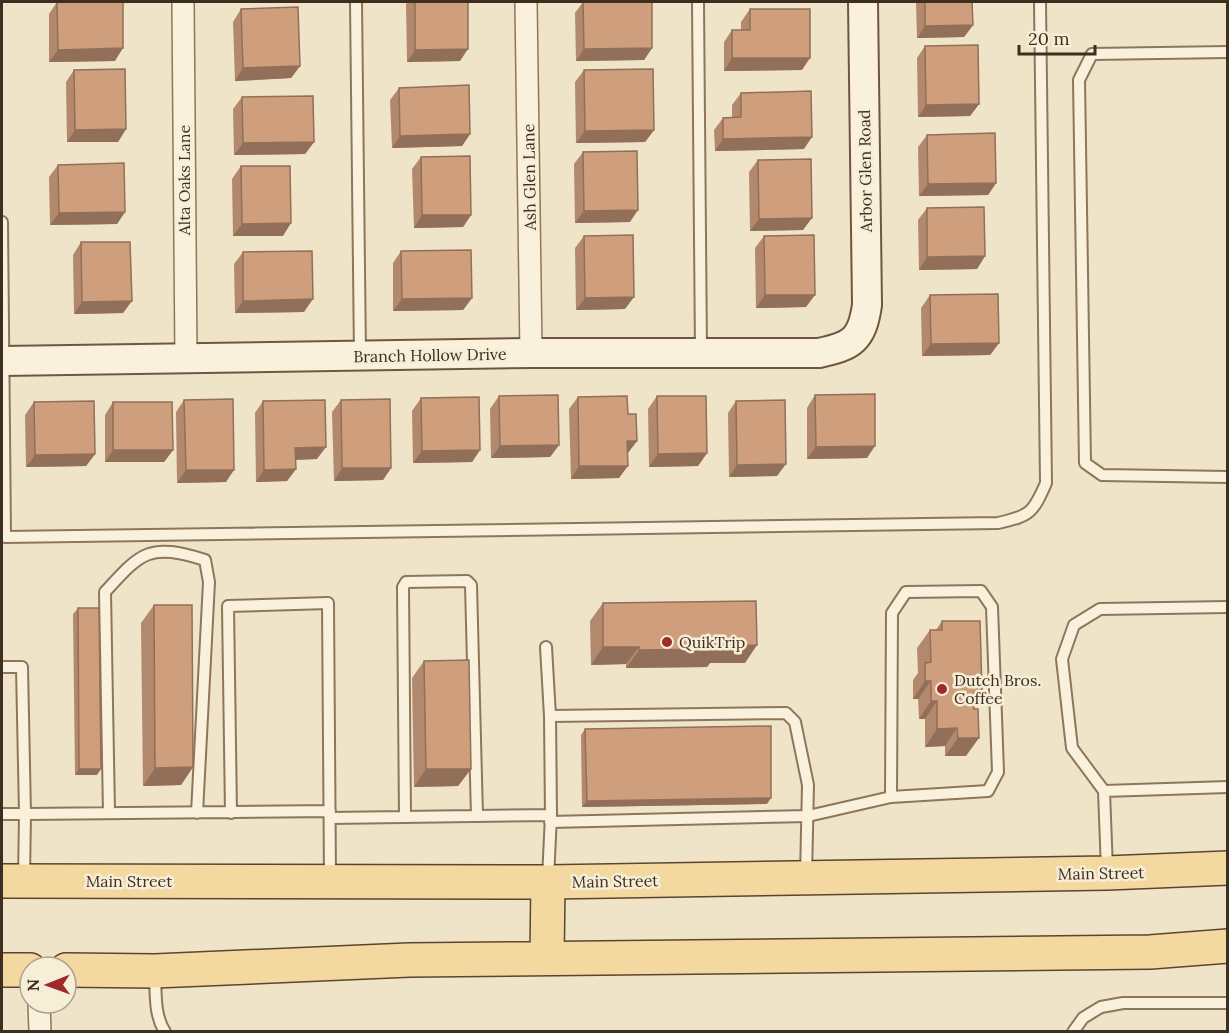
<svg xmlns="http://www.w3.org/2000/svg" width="1229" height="1033" font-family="Lora,serif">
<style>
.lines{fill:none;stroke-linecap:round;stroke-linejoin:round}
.lane-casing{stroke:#8d765c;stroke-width:14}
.street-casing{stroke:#8d765c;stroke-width:24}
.secondary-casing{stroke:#6f573f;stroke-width:32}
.primary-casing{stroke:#5b4430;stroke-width:36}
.lane{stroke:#faf1dc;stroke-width:10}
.street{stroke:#faf1dc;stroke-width:21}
.secondary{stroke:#faf1dc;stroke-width:28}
.primary{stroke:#f3d9a0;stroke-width:33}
.wall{fill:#b2896c}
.shaded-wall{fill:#916f58}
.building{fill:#cf9f7d;stroke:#916f58;stroke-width:1.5}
.poi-dot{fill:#9e2a2b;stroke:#f7eed8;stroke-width:2}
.labels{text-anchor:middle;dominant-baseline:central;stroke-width:5;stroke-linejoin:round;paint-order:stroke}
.street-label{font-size:16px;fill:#3d2e20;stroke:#f7eed8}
.poi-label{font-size:16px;fill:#3d2e20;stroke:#f7eed8;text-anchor:start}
</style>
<rect width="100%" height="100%" fill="#f0e4c8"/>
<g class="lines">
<defs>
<path id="lane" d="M356 2 360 356
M698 2 701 353
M1228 52 1092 54 1079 80 1085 463 1102 475 1228 477
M2 222 5 537 998 523C1030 516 1033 513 1046 483L1040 2
M546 647 550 716
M2 667H22L25 814H2
M1104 791 1072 748 1062 659 1074 625 1100 609 1228 607
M109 813 105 592C142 551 150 543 205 560L209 582 197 813
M231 813 228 606 328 603 330 878
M405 817 403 587 406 582 467 581 471 585 477 816
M330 818 551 815
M550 822 808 816 891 797 988 791 998 772 992 607 981 591 906 592 892 613 891 797
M1107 870 1104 791 1228 787
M24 878 25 814 330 811
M548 879 551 815 550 716 786 713 795 722 808 785 806 876
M155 974C156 993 154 1015 165 1032
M1073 1032 1083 1018 1091 1013 1101 1007 1123 1003H1228"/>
<path id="street" d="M183 2 186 358
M526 2 531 353
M39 1003 40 1032"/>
<path id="secondary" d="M2 361 531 353H819C852 346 862 340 867 305L863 2"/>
<path id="primary" d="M2 881 548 882 1107 873 1228 868
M547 958 548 882
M2 970H30
M66 970 155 971 409 960 1150 952 1228 946"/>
</defs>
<use href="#lane" class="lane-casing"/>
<use href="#street" class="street-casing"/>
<use href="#secondary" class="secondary-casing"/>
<use href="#primary" class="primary-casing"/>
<use href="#lane" class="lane"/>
<use href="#street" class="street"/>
<use href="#secondary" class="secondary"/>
<use href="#primary" class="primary"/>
</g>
<path class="wall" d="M57 2 115 61 49 62V14Z
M408 2H468L460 61 407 62 406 4Z
M583 2 652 48 644 60 576 61 575 13Z
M916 2H972L973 25 964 37 917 38Z
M241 9 300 66 291 78 235 81 233 22Z
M750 9 802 70 724 71V42L732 30H741V22Z
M925 46 979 104 970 116 918 117 917 58Z
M74 70 126 129 118 142H67L66 82Z
M584 70 654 130 645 142 576 143 575 82Z
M399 88 470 134 462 146 392 148 390 100Z
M741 93 804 149 715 151 714 130 723 118 732 117V105Z
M242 97 314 142 305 154 234 155 233 109Z
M927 135 996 183 988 195 919 196 918 147Z
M583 152 630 222 575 223 574 164Z
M421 157 471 215 463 227 414 228 412 169Z
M758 160 803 230 750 231 749 172Z
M58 165 125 212 117 224 50 225 49 177Z
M241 166 283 236H233L232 179Z
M927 208 985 256 977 269 919 270 918 220Z
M584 236 625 309 576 310 575 248Z
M764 236 806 307 756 308 755 248Z
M81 242 123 313 74 314 73 255Z
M401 251 472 298 463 310 393 311V263Z
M243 252 304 312 235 313 234 264Z
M930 295 999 343 990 355 922 356 921 308Z
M815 395 867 458 807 459V408Z
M499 396 559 445 550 457 491 458 490 409Z
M657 396 707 453 698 466 649 467 648 409Z
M578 397 628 414 637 441 627 453 619 478 571 479 569 409Z
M421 398 480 450 472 462 413 463 412 411Z
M184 400 226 482 177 483 176 412Z
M341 400 391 468 383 480 334 481 332 412Z
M263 401 317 459 295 460 296 469 287 481 256 482 255 413Z
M736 401 777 476 729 477 728 413Z
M34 402 95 454 86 466 26 467 25 415Z
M113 402 173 450 164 462H105V415Z
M603 603 745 663H710L707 667 626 668V664L591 665 590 621Z
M154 605 193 767 181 785 143 786 141 623Z
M78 608 97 775H75L73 614Z
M942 621 982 691 974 702 966 756H945V746L925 747V719H919L918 699H913V680L918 673 917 648 930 630H936Z
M424 661 471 769 458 786 414 787 412 678Z
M585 729 767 804 582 807 581 735Z"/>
<path class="shaded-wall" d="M973 25 964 37 917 38 925 26Z
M123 48 115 61 49 62 58 50Z
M652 48 644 60 576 61 584 49Z
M468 49 460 61 407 62 415 50Z
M732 58H810L802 70 724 71Z
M300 66 291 78 235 81 243 68Z
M979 104 970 116 918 117 926 105Z
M126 129 118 142H67L75 130Z
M654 130 645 142 576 143 585 131Z
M470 134 462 146 392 148 400 136Z
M812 137 804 149 715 151 723 139Z
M314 142 305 154 234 155 243 143Z
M996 183 988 195 919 196 928 184Z
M638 210 630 222 575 223 584 211Z
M125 212 117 224 50 225 59 213Z
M422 215H471L463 227 414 228Z
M812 218 803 230 750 231 759 219Z
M291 223 283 236H233L242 224Z
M985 256 977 269 919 270 927 257Z
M765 295H815L806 307 756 308Z
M634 297 625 309 576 310 585 298Z
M472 298 463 310 393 311 402 299Z
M313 299 304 312 235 313 243 301Z
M132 301 123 313 74 314 82 302Z
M999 343 990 355 922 356 931 344Z
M627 441H637L628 453H619Z
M559 445 550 457 491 458 500 446Z
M875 446 867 458 807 459 816 447Z
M326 447 317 459 287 460 295 448Z
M113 450H173L164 462H105Z
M480 450 472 462 413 463 422 451Z
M707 453 698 466 649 467 658 454Z
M95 454 86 466 26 467 35 455Z
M786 464 777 476 729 477 737 465Z
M579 466H628L619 478 571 479Z
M342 468H391L383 480 334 481Z
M296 469 287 481 256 482 264 470Z
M186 470H234L226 482 177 483Z
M757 645 745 663H710L707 667 626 668 639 650 719 646Z
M603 647H639L626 664 591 665Z
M925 681H931L918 699H913Z
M982 691 969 709 974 692Z
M931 701H937L925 719H919Z
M957 728 945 746 925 747 937 729Z
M958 738H979L966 756H945Z
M193 767 181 785 143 786 155 768Z
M79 769H101L97 775H75Z
M426 769H471L458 786 414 787Z
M771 798 767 804 582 807 587 801Z"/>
<path class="building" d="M57 2H123V48L58 50Z
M415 2H468V49L415 50Z
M583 2H652V48L584 49Z
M925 2H972L973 25 925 26Z
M298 7 300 66 243 68 241 9Z
M750 9H810V58H732V30H750Z
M978 45 979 104 926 105 925 46Z
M125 69 126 129 75 130 74 70Z
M653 69 654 130 585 131 584 70Z
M469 85 470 134 400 136 399 88Z
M811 91 812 137 723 139V118L741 117V93Z
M313 96 314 142 243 143 242 97Z
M995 133 996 183 928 184 927 135Z
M637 151 638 210 584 211 583 152Z
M470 156 471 215H422L421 157Z
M811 159 812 218 759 219 758 160Z
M124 163 125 212 59 213 58 165Z
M241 166H290L291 223 242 224Z
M984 207 985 256 927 257V208Z
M633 235 634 297 585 298 584 236Z
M814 235 815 295H765L764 236Z
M81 242H130L132 301 82 302Z
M471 250 472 298 402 299 401 251Z
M312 251 313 299 243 301V252Z
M998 294 999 343 931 344 930 295Z
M875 394V446L816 447 815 395Z
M558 395 559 445 500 446 499 396Z
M627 396 628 414H636L637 441H627L628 466H579L578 397Z
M657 396H706L707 453 658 454Z
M479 397 480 450 422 451 421 398Z
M233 399 234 470H186L184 400Z
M390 399 391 468H342L341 400Z
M325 400 326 447 295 448 296 469 264 470 263 401Z
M785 400 786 464 737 465 736 401Z
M94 401 95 454 35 455 34 402Z
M113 402H172L173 450H113Z
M756 601 757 645 719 646V649L639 650V647H603V603Z
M154 605H192L193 767 155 768Z
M78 608H99L101 769H79Z
M942 621H980L982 691 974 692V709H978L979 738H958L957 728 937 729V701H931V681H925V663L931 662 930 630H942Z
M469 660 471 769H426L424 661Z
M771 726V798L587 801 585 729Z"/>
<g class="poi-dot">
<circle cx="667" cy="642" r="6"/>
<circle cx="942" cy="689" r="6"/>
</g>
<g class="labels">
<g class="street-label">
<text transform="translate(865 171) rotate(-91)">Arbor Glen Road</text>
<text transform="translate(529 177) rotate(-91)">Ash Glen Lane</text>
<text transform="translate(184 180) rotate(-90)">Alta Oaks Lane</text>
<text transform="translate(430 355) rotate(-1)">Branch Hollow Drive</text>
<text transform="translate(1101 873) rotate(-1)">Main Street</text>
<text x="129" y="881">Main Street</text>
<text transform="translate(615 881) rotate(-1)">Main Street</text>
</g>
<g class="poi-label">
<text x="679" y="642">QuikTrip</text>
<text x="954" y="680">Dutch Bros.<tspan x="954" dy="18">Coffee</tspan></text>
</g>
</g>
<rect width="1229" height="1033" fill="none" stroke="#3d2e20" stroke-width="6"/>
<g transform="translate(48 985) rotate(269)"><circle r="28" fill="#f7eed8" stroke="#ada18e" stroke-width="1.5"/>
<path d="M0-4.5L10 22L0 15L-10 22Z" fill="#9e2a2b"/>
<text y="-9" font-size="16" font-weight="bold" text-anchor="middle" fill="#3d2e20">N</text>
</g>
<path d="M1019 45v9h76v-9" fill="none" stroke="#3d2e20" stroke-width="3"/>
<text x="1028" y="45" font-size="18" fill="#3d2e20" stroke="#f7eed8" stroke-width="4.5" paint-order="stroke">20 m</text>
</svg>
